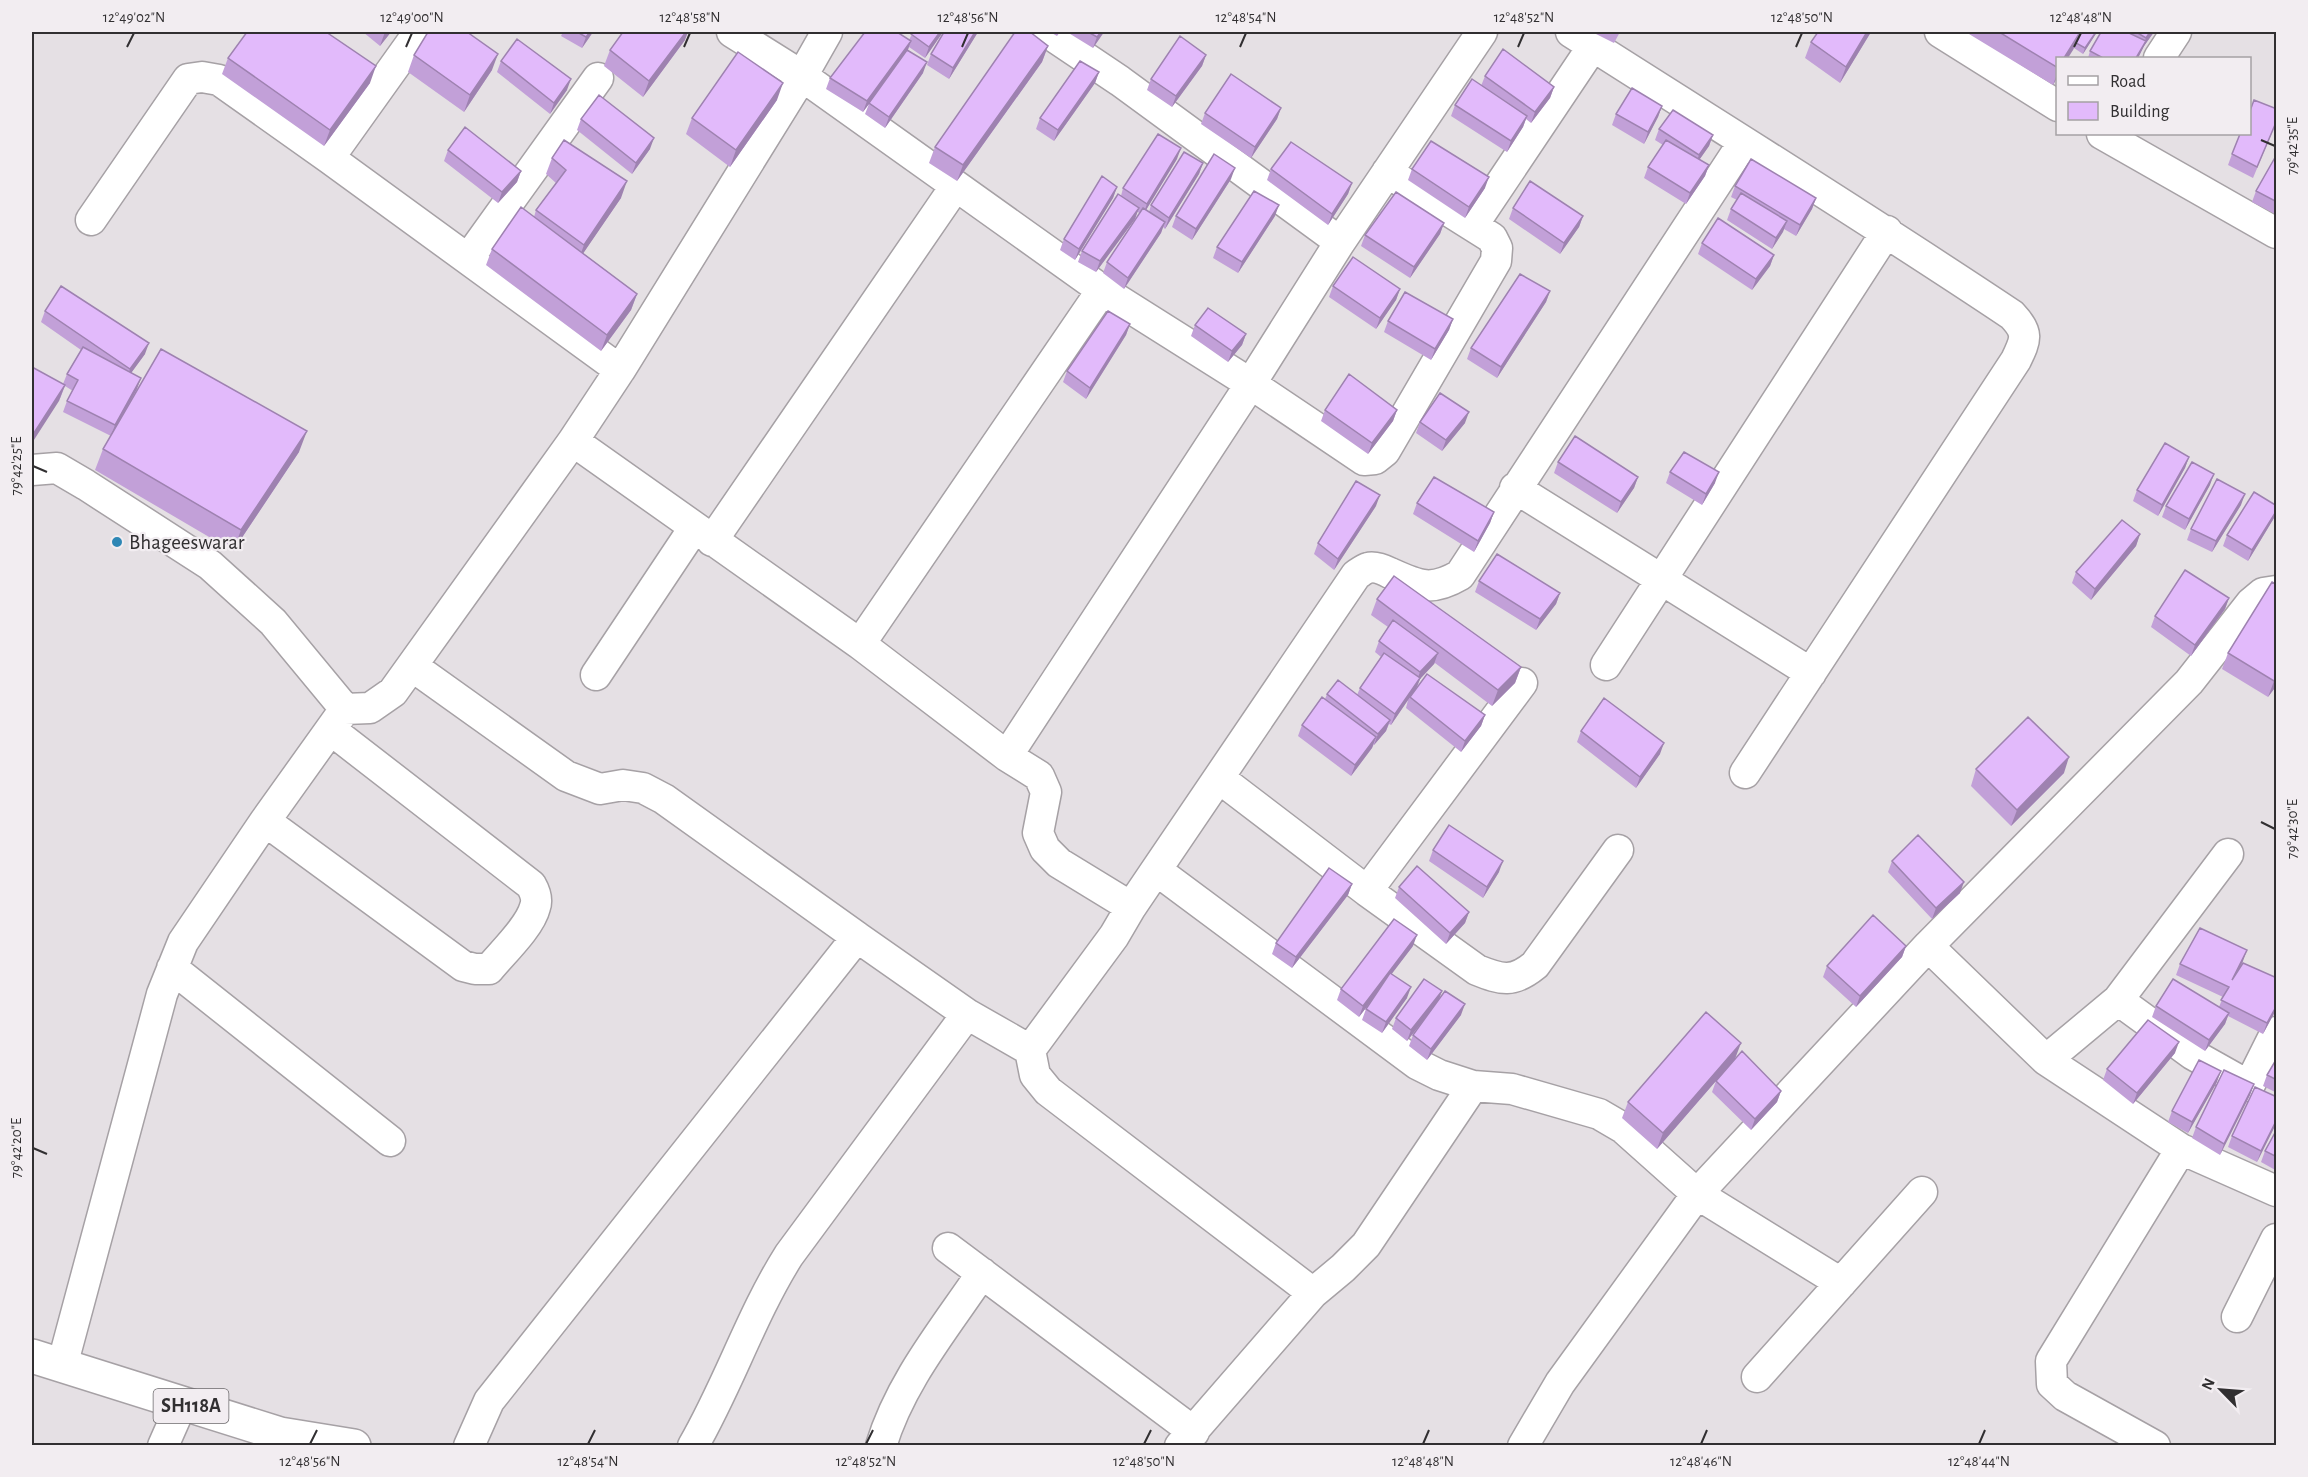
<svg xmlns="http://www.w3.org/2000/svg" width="2308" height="1477" font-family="'Alegreya Sans',sans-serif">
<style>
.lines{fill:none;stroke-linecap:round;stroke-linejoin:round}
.minor-casing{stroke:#a6a1a5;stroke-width:33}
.major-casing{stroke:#a6a1a5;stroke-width:36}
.minor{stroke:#fff;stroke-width:30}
.major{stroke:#fff;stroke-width:33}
.wall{fill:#c2a0d8}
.shaded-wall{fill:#9e82b0}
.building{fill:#e2bafb;stroke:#9e82b0;stroke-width:1.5}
.ticks{fill:none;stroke:#312f31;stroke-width:2}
.poi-dot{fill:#2e87b5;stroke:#f2edf1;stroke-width:2}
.labels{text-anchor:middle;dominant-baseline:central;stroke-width:4.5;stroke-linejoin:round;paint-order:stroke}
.shield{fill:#f2edf1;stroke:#6b686b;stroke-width:1.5}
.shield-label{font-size:20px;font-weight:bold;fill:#312f31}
.poi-label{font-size:21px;fill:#312f31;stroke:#f2edf1;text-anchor:start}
.neatline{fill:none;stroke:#312f31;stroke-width:2}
.ticks-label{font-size:15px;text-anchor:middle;fill:#312f31}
</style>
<rect width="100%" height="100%" fill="#e5e0e4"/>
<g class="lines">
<defs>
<path id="minor" d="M732 32 802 76 827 32
M1047 32 1120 81 1340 242
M1571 32C1718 126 1867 218 2012 315 2029 333 2026 339 2016 360L1745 773
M1940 32 2058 106
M2159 58 2176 32
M2102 134 2276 233
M329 158 419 32
M91 220 188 79 202 77 219 80 329 158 620 370
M1473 225 1593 46
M468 259 598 78
M573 441 860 644 1007 756 1039 776 1046 792 1038 833 1045 849 1059 863 1131 907 1156 870
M32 470 57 468 86 485 210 565 273 622 345 709 370 708 393 692 573 441 620 370 802 76 1102 290 1251 384 1364 460 1375 459 1385 451 1496 261 1497 248 1492 238 1387 172
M1515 488 1811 673
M712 541 955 187
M860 644 1102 290
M1606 665 1887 231
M412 666 566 776 600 789 623 785 643 788 664 799 857 937
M596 675 694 528
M1007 756 1246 391 1340 242 1482 32
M1219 778 1367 891 1477 970C1502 980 1513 983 1535 965L1618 850
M265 821 463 966 475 969H489C502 953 530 927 535 907 538 899 535 892 531 885L331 730
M1367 891 1522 683
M1131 907 1114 936 1030 1050 1035 1075 1048 1091 1313 1293
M1928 946 2046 1060
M172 968 390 1141
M2118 1000 2228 854
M2276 1032 2249 1086 2192 1054 2118 1000 2046 1060 2181 1149 2276 1191
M948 1248 1194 1432
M1841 1283 1697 1194 1928 946 2189 682 2251 603 2263 593 2276 591
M2237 1317 2276 1239
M62 1366 162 994 183 942 265 821 345 709
M1757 1377 1922 1192
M163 1446 182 1403
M469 1446 489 1401 857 937 967 1014
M693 1446C729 1384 751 1315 789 1255L967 1014 1030 1050
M881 1446C900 1382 945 1328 982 1273
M1180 1446 1313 1293 1343 1268 1366 1245 1473 1086
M1523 1446 1560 1383 1697 1194 1623 1128 1599 1114 1512 1089 1473 1086 1439 1075 1417 1064 1156 870 1356 575C1359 573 1364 569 1368 568 1375 566 1384 570 1390 573 1419 586 1431 592 1460 575L1743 143
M2155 1446 2065 1396 2052 1384 2051 1361 2181 1149"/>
<path id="major" d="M32 1356 280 1434 354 1446"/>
</defs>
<use href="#minor" class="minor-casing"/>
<use href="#major" class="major-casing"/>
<use href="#minor" class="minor"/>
<use href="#major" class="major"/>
</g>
<path class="wall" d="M363 32H391L380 46Z
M563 32H593L582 48 561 36Z
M913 32H943L925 58 909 47 908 50 923 73 885 128 865 114 869 104 863 112 826 89 830 78 909 40Z
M944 32H978L949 79 927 65 931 54Z
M1050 32H1060L1057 36Z
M1067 32H1104L1093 48Z
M1592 32H1620L1614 43Z
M1871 32 1840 83 1805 58 1811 42Z
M1970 32H2097L2083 54 2074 48 2073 50 2058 58V76L2053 85 1969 34Z
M2101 32H2154L2144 46 2138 58H2088L2090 51Z
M685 40 643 97 604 66 610 50Z
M1048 46 1042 62 957 181 929 163 935 147Z
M414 55 492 70 464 112 408 72Z
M1206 55 1202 66 1172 107 1147 90 1151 79Z
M228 58 370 83 324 146 222 74Z
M501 61 567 90 550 114 497 72Z
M1099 72 1095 83 1054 141 1036 129 1040 118Z
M1485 76 1554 87 1550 98 1531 123 1526 119 1523 127 1507 152 1451 116 1455 105 1481 86Z
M777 100 730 167 686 134 692 118Z
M1662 106 1658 117 1644 144 1612 125 1616 114Z
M1281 108 1277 119 1251 158 1201 124 1205 113Z
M2277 109V121L2253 178 2228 165 2232 154Z
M581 119 650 149 632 174 577 130Z
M1659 129 1713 135 1709 146 1699 160 1709 165 1705 176 1686 204 1644 178 1648 167 1663 145 1655 140Z
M448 150 521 171 517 182 498 203 444 161Z
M2277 154V215L2252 202 2256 191Z
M552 158 621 198 583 253 637 294 631 310 601 351 486 265 492 249 534 217 536 210 556 183 546 174Z
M1177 159 1146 210 1149 212 1151 205 1203 163 1199 174 1165 229 1163 227 1161 233 1124 289 1103 273 1107 262 1140 213 1137 212 1135 219 1096 272 1078 262 1082 251 1121 196 1123 188Z
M1271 169 1352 183 1348 194 1328 225 1267 180Z
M1412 169 1485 188 1465 218 1408 180Z
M1231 179 1192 240 1172 227 1176 216Z
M1735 186 1816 198 1812 209 1796 236 1784 229 1772 249 1727 220 1731 209 1737 200 1731 197Z
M1117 187 1113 198 1075 260 1060 250 1064 239Z
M1513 208 1583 216 1579 227 1560 254 1509 219Z
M1275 216 1238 273 1213 258 1217 247Z
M1444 223 1440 234 1410 278 1361 246 1365 235Z
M1702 243 1774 255 1770 266 1752 290 1698 254Z
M1333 286 1400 289 1396 300 1376 329 1329 297Z
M1550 291 1546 302 1497 378 1467 359 1471 348Z
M45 311 145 354 131 373 137 389 121 418 299 452 233 551 95 470 103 449 111 436 63 412 67 401 73 391 65 386 59 401 63 384 67 374 81 350 41 322Z
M1453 319 1449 330 1431 360 1384 332 1388 321Z
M1130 324 1126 335 1086 399 1063 382 1067 371Z
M1195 325 1246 334 1242 345 1228 362 1191 336Z
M1325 410H1397L1393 421 1368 454 1321 421Z
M1420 422 1465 423 1442 451 1416 433Z
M2189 457 2185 468 2158 516 2133 501 2137 490Z
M1558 462 1638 477 1634 488 1617 513 1554 473Z
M1670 472 1715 483 1702 505 1666 483Z
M2210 485 2185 530 2162 517 2166 506Z
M1417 503 1494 512 1490 523 1474 552 1413 514Z
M2241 505 2212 552 2187 540 2191 529Z
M1376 506 1334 570 1314 554 1318 543Z
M2277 506V511L2274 518 2248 561 2223 546 2227 535Z
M2140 534 2136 546 2091 600 2072 583 2076 572Z
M1479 581 1560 593 1556 604 1536 630 1475 592Z
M2277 585V685L2268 697 2222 669 2228 653Z
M2229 598 2225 609 2191 656 2151 627 2155 616Z
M1377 599 1521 667 1515 683 1492 706 1435 663 1420 679 1417 687 1485 715 1481 726 1461 752 1406 708 1408 700 1391 725 1389 724 1386 731 1374 745V744L1372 748 1351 776 1298 736 1302 725 1325 699 1327 694 1357 695 1360 688 1381 657 1375 652 1379 641 1388 627 1371 615Z
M1581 731 1660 754 1636 788 1577 742Z
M1976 769 2064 773 2011 826 1971 786Z
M1433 850 1499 872 1483 898 1429 861Z
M1892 861 1960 893 1932 919 1888 872Z
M1352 884 1348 895 1292 968 1272 954 1276 943Z
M1399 887 1469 912 1465 923 1446 944 1395 898Z
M1413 946 1391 974 1407 998 1382 1033 1362 1020 1366 1009 1375 996 1359 1017 1337 1000 1341 989Z
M1906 946 1902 957 1856 1007 1823 977 1827 966Z
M2243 961 2239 969 2277 978V1008L2263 1034 2228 1016 2225 1024 2205 1051 2152 1017 2156 1006 2219 1007 2223 997 2176 975 2180 964Z
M1442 991 1439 999 1461 1015 1427 1060 1409 1046 1413 1035 1424 1020 1407 1041 1392 1029 1396 1018Z
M2175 1053 2133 1104 2103 1080 2107 1069Z
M2277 1058V1093L2263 1086 2267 1075Z
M1735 1059 1781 1091 1777 1102 1751 1130 1712 1092 1716 1081 1657 1149 1622 1118 1628 1102Z
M2217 1082 2188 1133 2168 1122 2172 1111Z
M2254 1084 2250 1095 2220 1155 2192 1138 2196 1127Z
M2277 1097V1122L2257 1162 2228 1147 2232 1136Z
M2277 1129V1171L2261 1162 2265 1151Z"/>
<path class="shaded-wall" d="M385 32H391L380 46Z
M590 32H593L582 48 586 37Z
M686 32H688L685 40 643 97 649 81Z
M940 32H943L925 58 929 47Z
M975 32H978L949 79 953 68Z
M1101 32H1104L1093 48 1097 37Z
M1867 32H1871L1840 83 1846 67Z
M2096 32H2097L2083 54 2085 48Z
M2150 32H2154L2144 46 2138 58H2136L2143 46 2146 38Z
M2079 34 2073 50 2068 58H2064Z
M911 41 907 52 863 112 867 101Z
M1048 46 1042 62 957 181 963 165Z
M498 54 492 70 464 112 470 95Z
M1206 55 1202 66 1172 107 1176 96Z
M927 62 923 73 885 128 889 117Z
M376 66 370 83 324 146 330 130Z
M2058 71V76L2053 85Z
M1099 72 1095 83 1054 141 1058 130Z
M571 79 567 90 550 114 554 103Z
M783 83 777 100 730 167 736 150Z
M1554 87 1550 98 1531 123 1535 112Z
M1662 106 1658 117 1644 144 1648 132Z
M1281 108 1277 119 1251 158 1255 147Z
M1527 116 1523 127 1507 152 1511 141Z
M1713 135 1709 146 1695 166 1699 155Z
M654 138 650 149 632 174 636 163Z
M1181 148 1177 159 1143 215 1147 204Z
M1203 163 1199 174 1165 229 1169 218Z
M1709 165 1705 176 1686 204 1690 193Z
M1235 168 1231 179 1192 240 1196 229Z
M521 171 517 182 498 203 502 192Z
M1489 177 1485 188 1465 218 1469 207Z
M627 181 621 198 578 261 584 245Z
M1352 183 1348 194 1328 225 1332 214Z
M1117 187 1113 198 1075 260 1079 249Z
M1816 198 1812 209 1796 236 1800 225Z
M1279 205 1275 216 1238 273 1242 262Z
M1139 208 1135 219 1096 272 1100 261Z
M1583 216 1579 227 1560 254 1564 243Z
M1787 221 1783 232 1772 249 1776 238Z
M1165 222 1161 233 1124 289 1128 278Z
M1444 223 1440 234 1410 278 1414 267Z
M1774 255 1770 266 1752 290 1756 279Z
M1400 289 1396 300 1376 329 1380 318Z
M1550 291 1546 302 1497 378 1501 367Z
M637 294 631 310 601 351 607 335Z
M1453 319 1449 330 1431 360 1435 349Z
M1130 324 1126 335 1086 399 1090 388Z
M1246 334 1242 345 1228 362 1232 351Z
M149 343 145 354 126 380 130 369Z
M141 378 137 389 111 436 115 425Z
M65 385 59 401 32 443V436Z
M1397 410 1393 421 1368 454 1372 443Z
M1469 412 1465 423 1442 451 1446 440Z
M307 431 299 452 233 551 241 530Z
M2189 457 2185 468 2158 516 2162 505Z
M1719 472 1715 483 1702 505 1706 494Z
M2214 474 2210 485 2185 530 2189 519Z
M1638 477 1634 488 1617 513 1621 502Z
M2245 494 2241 505 2212 552 2216 541Z
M1380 495 1376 506 1334 570 1338 559Z
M2277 510 2274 518 2248 561 2252 550Z
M1494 512 1490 523 1474 552 1478 541Z
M2140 534 2136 546 2091 600 2095 589Z
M1560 593 1556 604 1536 630 1540 619Z
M2229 598 2225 609 2191 656 2195 645Z
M1438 653 1434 664 1420 679 1416 689 1410 697 1408 700 1391 725 1395 714 1416 683 1420 672Z
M1521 667 1515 683 1492 706 1498 690Z
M2277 677V685L2268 697 2274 681Z
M1485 715 1481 726 1461 752 1465 741Z
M1390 720 1386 731 1374 745 1378 734Z
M1376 737 1372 748 1351 776 1355 765Z
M1664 743 1660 754 1636 788 1640 777Z
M2069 757 2064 773 2011 826 2017 810Z
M1503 861 1499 872 1483 898 1487 887Z
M1964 882 1960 893 1932 919 1936 908Z
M1352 884 1348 895 1292 968 1296 957Z
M1469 912 1465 923 1446 944 1450 933Z
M1417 935 1413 946 1359 1017 1363 1006Z
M1906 946 1902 957 1856 1007 1860 996Z
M2247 950 2243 961 2228 991 2232 980Z
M1411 987 1407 998 1382 1033 1386 1022Z
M1442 991 1438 1002 1407 1041 1411 1030Z
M1465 1004 1461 1015 1427 1060 1431 1049Z
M2277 1005V1008L2263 1034 2267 1023Z
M2229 1013 2225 1024 2205 1051 2209 1040Z
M2179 1042 2175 1053 2133 1104 2137 1093Z
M1741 1043 1735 1059 1657 1149 1663 1133Z
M2221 1071 2217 1082 2188 1133 2192 1122Z
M2254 1084 2250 1095 2220 1155 2224 1144Z
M1781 1091 1777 1102 1751 1130 1755 1119Z
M2277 1119V1122L2257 1162 2261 1151Z"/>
<path class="building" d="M247 32H326L376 66 330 130 228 58Z
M428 32H467L498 54 470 95 414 55Z
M577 32H590L586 37Z
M623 32H686L649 81 610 50Z
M865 32H897L911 41 867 101 830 78Z
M913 32H940L929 47 911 34Z
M944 32H975L953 68 931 54Z
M1015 32H1030L1048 46 963 165 935 147Z
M1088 32H1101L1097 37Z
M1818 32H1867L1846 67 1811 42Z
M1999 32H2075L2079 34 2064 58H2058V68Z
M2075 32H2096L2085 48 2076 43 2079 34Z
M2101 32H2127L2146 41 2136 58H2103L2090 51Z
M2136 32H2150L2146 38Z
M1180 36 1206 55 1176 96 1151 79Z
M517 39 571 79 554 103 501 61Z
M1503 49 1554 87 1535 112 1485 76Z
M907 50 927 62 889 117 869 103Z
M738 52 783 83 736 150 692 118Z
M1080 61 1099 72 1058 130 1040 118Z
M1231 74 1281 108 1255 147 1205 113Z
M1472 79 1527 116 1511 141 1455 105Z
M1632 88 1662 106 1648 132 1616 114Z
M599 95 654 138 636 163 581 119Z
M2254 100 2277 109V120L2257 167 2232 154 2240 134H2250V111Z
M1673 110 1713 135 1699 155 1659 129Z
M465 127 521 171 502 192 448 150Z
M1158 134 1181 148 1147 204 1123 188Z
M564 140 627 181 584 245 536 210 566 170 552 158Z
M1666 140 1709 165 1690 193 1648 167Z
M1431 141 1489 177 1469 207 1412 169Z
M1291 142 1352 183 1332 214 1271 169Z
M1184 152 1203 163 1169 218 1151 205Z
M1214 154 1235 168 1196 229 1176 216Z
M2277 154V202L2256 191Z
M1751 159 1816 198 1800 225 1735 186Z
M1102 176 1117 187 1079 249 1064 239Z
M1530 181 1583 216 1564 243 1513 208Z
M1254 191 1279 205 1242 262 1217 247Z
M1396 192 1444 223 1414 267 1365 235Z
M1741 193 1787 221 1776 238 1731 209Z
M1118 194 1139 208 1100 261 1082 251Z
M521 207 637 294 607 335 492 249Z
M1143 208 1165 222 1128 278 1107 262Z
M1718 218 1774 255 1756 279 1702 243Z
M1353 257 1400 289 1380 318 1333 286Z
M1520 274 1550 291 1501 367 1471 348Z
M61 286 149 343 130 369 45 311Z
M1405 292 1453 319 1435 349 1388 321Z
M1208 308 1246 334 1232 351 1195 325Z
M1108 311 1130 324 1090 388 1067 371Z
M83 347 141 378 115 425 67 401 78 380 67 374Z
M161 349 307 431 241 530 103 449Z
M32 367 65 385 32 436Z
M1349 374 1397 410 1372 443 1325 410Z
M1440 393 1469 412 1446 440 1420 422Z
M1575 436 1638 477 1621 502 1558 462Z
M2165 443 2189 457 2162 505 2137 490Z
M1684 452 1719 472 1706 494 1670 472Z
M2192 462 2214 474 2189 519 2166 506Z
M1434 477 1494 512 1478 541 1417 503Z
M2217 479 2245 494 2216 541 2191 529Z
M1356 481 1380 495 1338 559 1318 543Z
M2254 492 2277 506V510L2252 550 2227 535Z
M2122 520 2140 534 2095 589 2076 572Z
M1497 554 1560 593 1540 619 1479 581Z
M2185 570 2229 598 2195 645 2155 616Z
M1394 576 1521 667 1498 690 1377 599Z
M2272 582 2277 585V677L2274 681 2228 653Z
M1393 620 1438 653 1420 672 1379 641Z
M1384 653 1420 678 1395 714 1360 688Z
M1427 674 1485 715 1465 741 1410 697Z
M1338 680 1390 720 1378 734 1327 694Z
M1322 697 1376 737 1355 765 1302 725Z
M1604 698 1664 743 1640 777 1581 731Z
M2028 717 2069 757 2017 810 1976 769Z
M1449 825 1503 861 1487 887 1433 850Z
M1918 835 1964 882 1936 908 1892 861Z
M1417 866 1469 912 1450 933 1399 887Z
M1329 868 1352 884 1296 957 1276 943Z
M1873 915 1906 946 1860 996 1827 966Z
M1394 919 1417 935 1363 1006 1341 989Z
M2200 928 2247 950 2232 980 2243 963 2277 978V1005L2267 1023 2221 1000 2229 987 2180 964Z
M1390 973 1411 987 1386 1022 1366 1009Z
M1424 979 1442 991 1411 1030 1396 1018Z
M2173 979 2229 1013 2209 1040 2156 1006Z
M1445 991 1465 1004 1431 1049 1413 1035Z
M1706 1012 1741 1043 1663 1133 1628 1102Z
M2148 1020 2179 1042 2137 1093 2107 1069Z
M1742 1051 1781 1091 1755 1119 1716 1081Z
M2277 1058V1080L2267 1075Z
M2199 1060 2221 1071 2192 1122 2172 1111Z
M2224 1070 2254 1084 2224 1144 2196 1127Z
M2255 1087 2277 1097V1119L2261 1151 2232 1136Z
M2277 1129V1157L2265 1151Z"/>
<path class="ticks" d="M127 47 134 33M406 47 412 33M684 47 690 33M962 47 968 33M1240 47 1246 33M1518 47 1524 33M1796 47 1802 33M2074 47 2081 33M2261 140 2275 146M33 466 47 472M2261 822 2275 829M33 1148 47 1154M310 1444 317 1430M588 1444 595 1430M866 1444 873 1430M1144 1444 1151 1430M1423 1444 1429 1430M1701 1444 1707 1430M1979 1444 1985 1430"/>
<circle class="poi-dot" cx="117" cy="542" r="6"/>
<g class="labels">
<rect class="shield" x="153.5" y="1389" width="75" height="34" rx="4.5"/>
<g class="shield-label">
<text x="191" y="1406">SH118A</text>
</g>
<g class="poi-label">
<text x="129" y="542">Bhageeswarar</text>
</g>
</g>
<rect width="2308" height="1477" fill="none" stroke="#f2edf1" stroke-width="66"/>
<rect x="2056" y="57" width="195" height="78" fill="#f2edf1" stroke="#a5a1a4" stroke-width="1.5"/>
<rect x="2068" y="76" width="30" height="9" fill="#ffffff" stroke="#a5a1a4" stroke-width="1.5"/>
<text x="2110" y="87" font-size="18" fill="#312f31">Road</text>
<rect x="2068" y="102" width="30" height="18" fill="#e2bafb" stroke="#a5a1a4" stroke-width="1.5"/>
<text x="2110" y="117" font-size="18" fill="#312f31">Building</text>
<g transform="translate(2221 1390) rotate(295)" stroke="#f2edf1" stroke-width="4.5" paint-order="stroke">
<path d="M0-4.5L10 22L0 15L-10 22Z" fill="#312f31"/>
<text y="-9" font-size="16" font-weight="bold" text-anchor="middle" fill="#312f31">N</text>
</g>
<rect x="33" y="33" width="2242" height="1411" class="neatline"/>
<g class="ticks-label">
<text x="134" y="22">12°49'02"N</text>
<text x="412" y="22">12°49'00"N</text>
<text x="690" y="22">12°48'58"N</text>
<text x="968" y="22">12°48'56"N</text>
<text x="1246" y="22">12°48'54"N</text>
<text x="1524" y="22">12°48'52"N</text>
<text x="1802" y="22">12°48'50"N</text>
<text x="2081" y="22">12°48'48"N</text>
<text transform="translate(2292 146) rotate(-90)" y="5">79°42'35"E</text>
<text transform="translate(16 466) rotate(-90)" y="5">79°42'25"E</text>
<text transform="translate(2292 829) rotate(-90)" y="5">79°42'30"E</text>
<text transform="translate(16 1148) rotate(-90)" y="5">79°42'20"E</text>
<text x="310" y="1466">12°48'56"N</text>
<text x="588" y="1466">12°48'54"N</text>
<text x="866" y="1466">12°48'52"N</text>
<text x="1144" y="1466">12°48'50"N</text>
<text x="1423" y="1466">12°48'48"N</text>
<text x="1701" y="1466">12°48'46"N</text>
<text x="1979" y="1466">12°48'44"N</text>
</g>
</svg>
